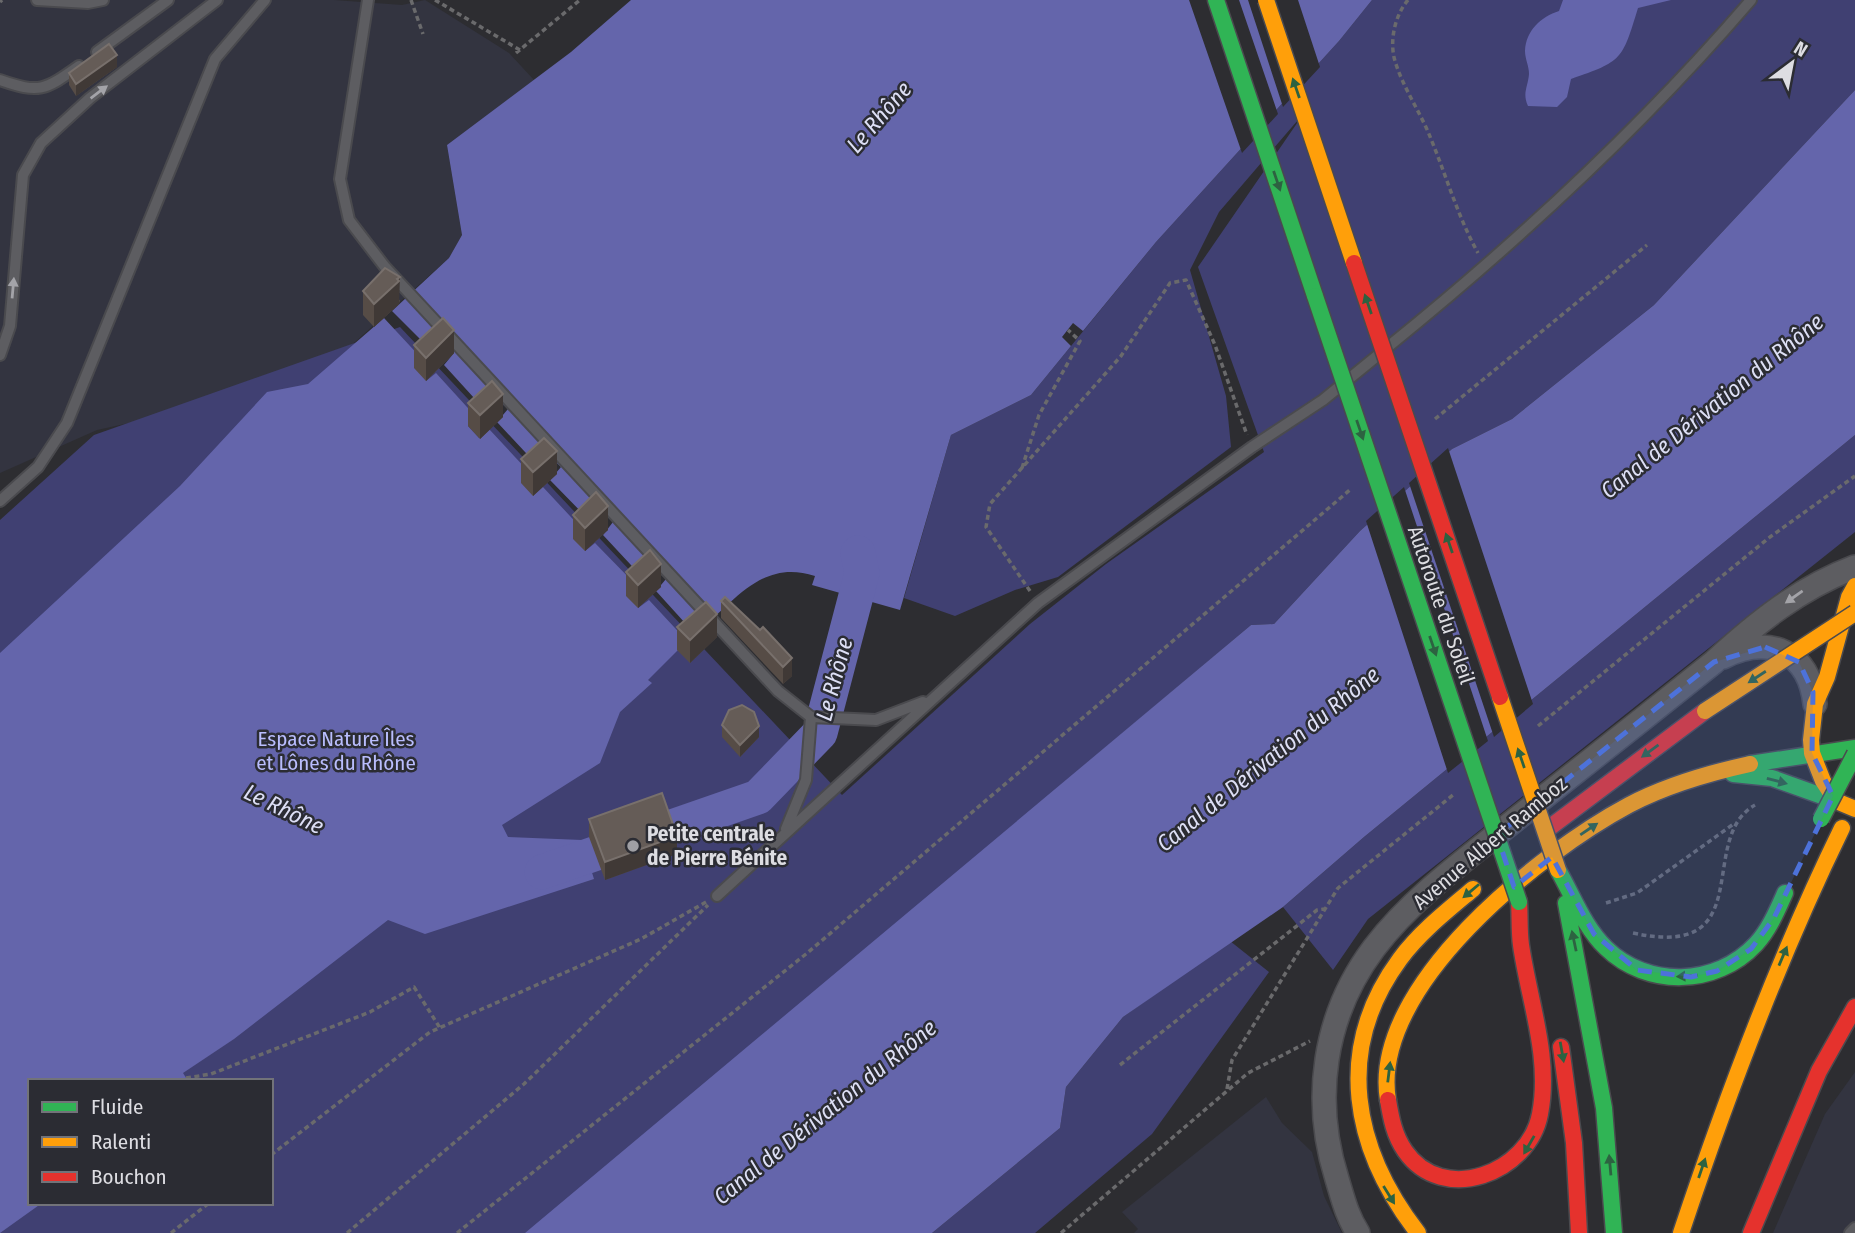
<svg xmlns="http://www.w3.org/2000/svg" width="1855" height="1233" font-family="'Fira Sans Condensed',sans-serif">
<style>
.built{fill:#333440}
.green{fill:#404072;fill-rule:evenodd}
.water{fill:#6465ab}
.pier{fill:#2d2d31}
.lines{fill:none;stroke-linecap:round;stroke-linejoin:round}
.river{stroke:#6465ab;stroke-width:35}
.lane-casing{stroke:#4a4a4e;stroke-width:14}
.street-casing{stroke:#4a4a4e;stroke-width:26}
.fast-casing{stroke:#4a4a4e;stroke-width:19}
.slow-casing{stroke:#4a4a4e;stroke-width:19}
.jam-casing{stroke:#4a4a4e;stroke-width:19}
.path{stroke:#6a6a6c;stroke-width:3.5;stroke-dasharray:5 3.5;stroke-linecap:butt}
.lane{stroke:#5d5d61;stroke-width:10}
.street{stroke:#5d5d61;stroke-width:23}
.fast{stroke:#30b455;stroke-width:16}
.slow{stroke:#ff9f0a;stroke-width:16}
.jam{stroke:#e5322d;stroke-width:16}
.fast-bridge-casing{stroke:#4a4a4e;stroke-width:19;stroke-linecap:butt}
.slow-bridge-casing{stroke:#4a4a4e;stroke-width:19;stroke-linecap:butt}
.jam-bridge-casing{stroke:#4a4a4e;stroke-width:19;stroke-linecap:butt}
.fast-bridge{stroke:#30b455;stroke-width:16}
.slow-bridge{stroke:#ff9f0a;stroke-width:16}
.jam-bridge{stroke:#e5322d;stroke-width:16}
.wall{fill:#564c46}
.shaded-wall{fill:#403936}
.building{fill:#655c57;stroke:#78706c;stroke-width:2}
.oneway{fill:#2d6241}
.oneway2{fill:#a3a3a8}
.marked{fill:#4d72da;fill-opacity:0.2;stroke:#4d72da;stroke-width:5;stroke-dasharray:14 9;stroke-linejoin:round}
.poi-dot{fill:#9f9fa4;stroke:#2b2c33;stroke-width:2.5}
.labels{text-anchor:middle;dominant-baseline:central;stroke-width:5;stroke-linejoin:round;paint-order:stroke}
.street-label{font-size:21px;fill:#dddde2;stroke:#2b2c33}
.park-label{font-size:21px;fill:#b9bdfd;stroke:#2b2c33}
.poi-label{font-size:21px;font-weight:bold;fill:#dddde2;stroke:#2b2c33;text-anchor:start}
.water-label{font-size:23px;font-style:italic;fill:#dddff5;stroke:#2b2c33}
</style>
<rect width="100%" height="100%" fill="#2d2d31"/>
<path class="built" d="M0 0H334L402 5 425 0 509 53 534 80 447 145 462 235 449 258 308 384 97 430 0 473Z
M1855 1072V1233H1773L1825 1114Z
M1266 1097 1282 1123 1312 1152 1324 1196 1342 1233H1134L1138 1229 1122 1212Z"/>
<path class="green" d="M1372 0H1855V90L1654 305 1512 419 1452 449 1360 531 1274 624 1251 625 934 892 724 1233H0V520L94 435 400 327 842 795 1030 624 1106 564 1264 452 1198 267 1304 113 1219 212 1190 270 1226 396 1231 447 1058 577 1015 590 955 616 904 598 951 435 1031 395 1156 242 1339 41ZM30 1081H271V1203H30Z
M1855 435V532L1368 919 1333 970 1283 907 1364 837Z
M1230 941 1269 972 1152 1134 1035 1233H932L1060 1128 1066 1087 1123 1017Z"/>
<path class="water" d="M631 0H1372L1339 41 1156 242 1083 331 1073 323 1062 337 1071 346 1031 395 951 435 900 610 812 585 815 576C761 558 734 603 695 634L656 591 666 579 657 571 644 579 603 535 613 522 604 513 591 522 550 480 561 467 552 458 539 467 497 422 508 409 498 400 485 410 444 365 454 353 445 342 432 351 392 311 449 258 462 235 447 145 571 52Z
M1563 0H1671L1638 8C1622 60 1623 61 1571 79L1567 97 1557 107 1528 106C1522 93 1528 87 1529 74 1529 66 1525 59 1525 51 1526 30 1541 17 1559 11Z
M1855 90V435L1364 837 1283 907 1123 1017 1066 1087 1060 1128 932 1233H525L1251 625 1274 624 1360 531 1452 449 1512 419 1654 305Z
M384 318 423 360 426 381 436 373 477 418 468 426 479 438 489 429 583 530 585 551 595 543 637 586 638 608 649 600 687 641 648 680 652 683 620 712 600 763 502 825 508 837 582 840 594 879 425 934 388 920 234 1039 183 1073 188 1081H30V1203H42L0 1233V653L180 486 267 392 308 384Z"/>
<path class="pier" d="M1189 0H1239L1278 114 1242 153Z
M1248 0H1298L1320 67 1283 107Z
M1448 448 1533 704 1494 737 1409 483Z
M1404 487 1488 741 1448 773 1366 521Z"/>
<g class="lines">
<path class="river" d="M542 872 758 797 820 733 862 573 858 553"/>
<defs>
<path id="lane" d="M37 0 88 3 103 0
M368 0 340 179 349 220 385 267 778 691 811 717 876 720 923 702
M97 52 168 0
M0 80C40 94 45 90 79 66
M1389 346C1520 240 1642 127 1751 0
M0 355 10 326 23 175 41 143 90 98 217 0
M0 501 38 467 67 423 215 59 265 0
M786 829 806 780 811 717
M717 896 1038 603 1252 447 1323 400 1377 356
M1850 1233 1855 1228"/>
<path id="street" d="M1723 657C1769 634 1809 651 1815 704
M1358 1233C1347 1216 1343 1199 1337 1179 1312 1100 1323 1016 1374 948 1412 898 1466 859 1515 820 1581 768 1648 715 1714 662 1757 622 1800 588 1855 567"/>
<path id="fast" d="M1216 0 1315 296
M1750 764 1855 748
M1733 774 1772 778 1836 801
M1558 870C1573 896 1584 927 1606 948 1647 988 1716 987 1756 944 1769 930 1777 911 1785 893
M1566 903 1604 1108 1614 1233"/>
<path id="slow" d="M1855 586 1849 597 1827 677 1815 704 1811 740 1812 753 1823 781 1836 801 1855 809
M1388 1100C1369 987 1541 852 1629 805 1667 785 1709 773 1750 764
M1418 1233C1353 1149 1333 1050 1400 959 1420 932 1448 910 1473 889
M1681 1233C1727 1095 1778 959 1842 828"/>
<path id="jam" d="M1545 831 1705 711
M1561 1047 1574 1143 1579 1233
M1388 1100C1391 1118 1394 1135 1405 1151 1443 1206 1529 1173 1540 1114 1551 1057 1529 1001 1521 945 1519 931 1520 916 1519 902
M1751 1233 1819 1071 1855 1007"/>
</defs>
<use href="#lane" class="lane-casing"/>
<use href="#street" class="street-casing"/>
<use href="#fast" class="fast-casing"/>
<use href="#slow" class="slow-casing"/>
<use href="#jam" class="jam-casing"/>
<path class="path" d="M411 0 423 34
M435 0 520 50
M1408 0C1395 15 1389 41 1395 61 1403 88 1421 113 1431 139 1447 178 1458 217 1478 253
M0 2 2 0
M516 53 580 0
M1435 419 1647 245
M1022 468 1039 415 1080 341 1068 330
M1030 591 986 527 990 504 1121 356 1170 283 1186 280 1215 345 1247 435
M1538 726 1770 537 1855 476
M1606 903 1637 893 1735 823
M1633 933C1761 961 1695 839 1755 805
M1120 1065 1317 910 1324 909
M186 1078 211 1074 370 1012 414 987 440 1028
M1227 1089 1232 1060 1338 888 1453 795
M271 1155 430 1032 641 939 706 902
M171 1233 209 1203
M347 1233 524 1084 708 905
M457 1233 806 954 1351 489
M1061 1233 1248 1073 1310 1041"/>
<use href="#lane" class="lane"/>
<use href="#street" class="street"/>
<use href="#fast" class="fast"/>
<use href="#slow" class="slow"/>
<use href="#jam" class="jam"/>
<defs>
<path id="fast-bridge" d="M1315 296 1519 902
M1821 819 1855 754"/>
<path id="slow-bridge" d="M1266 0 1354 263
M1500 697 1558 870
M1705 711 1855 613"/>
<path id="jam-bridge" d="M1354 263 1500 697"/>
</defs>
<use href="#fast-bridge" class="fast-bridge-casing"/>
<use href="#slow-bridge" class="slow-bridge-casing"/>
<use href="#jam-bridge" class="jam-bridge-casing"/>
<use href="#fast-bridge" class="fast-bridge"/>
<use href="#slow-bridge" class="slow-bridge"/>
<use href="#jam-bridge" class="jam-bridge"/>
</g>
<path class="wall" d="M117 67 76 96 69 85V73Z
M363 291 400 300 399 304 374 327 363 315Z
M414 345 454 353 426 381 414 368Z
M468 403 503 417 480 439 468 426Z
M521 459 557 474 533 496 521 483Z
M573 515 608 530 585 551 573 539Z
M626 572 661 587 638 608 626 596Z
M721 601 792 676 783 684 721 618Z
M677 627 717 637 690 663 677 650Z
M722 725 759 737 740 757 722 737Z
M589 819 677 854 605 880 589 837Z"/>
<path class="shaded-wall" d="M117 55V67L76 96V84Z
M400 277 399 304 374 327V304Z
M454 330V353L426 381V358Z
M503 394V417L480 439V415Z
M557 451V474L533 496V472Z
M608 506V530L585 551V528Z
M661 564V587L638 608V585Z
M717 614V637L690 663V640Z
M792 658V676L783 684V667Z
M759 726V737L740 757V745Z
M677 836V854L605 880V862Z"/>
<path class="building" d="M109 44 117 55 76 84 69 73Z
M385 268 400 277 397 279 399 281 374 304 363 291Z
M443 318 454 330 426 358 414 345Z
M492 381 503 394 480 415 468 403Z
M544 438 557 451 533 472 521 459Z
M596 492 608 506 585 528 573 515Z
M650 550 661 564 638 585 626 572Z
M725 597 760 630 763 627 792 658 783 667 721 601Z
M706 602 717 614 690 640 677 627Z
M742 705 754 712 759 726 740 745 722 725 729 710Z
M662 793 677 836 605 862 589 819Z"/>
<defs><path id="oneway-solid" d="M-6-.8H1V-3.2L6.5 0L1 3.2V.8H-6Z" transform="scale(1.75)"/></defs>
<g class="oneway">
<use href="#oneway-solid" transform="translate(1296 88) rotate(-109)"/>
<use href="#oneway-solid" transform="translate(1277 181) rotate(71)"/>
<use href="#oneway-solid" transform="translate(1368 304) rotate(-109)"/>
<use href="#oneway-solid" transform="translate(1360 430) rotate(71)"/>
<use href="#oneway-solid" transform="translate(1449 543) rotate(-109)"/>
<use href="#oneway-solid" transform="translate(1433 646) rotate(71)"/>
<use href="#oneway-solid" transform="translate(1757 677) rotate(147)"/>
<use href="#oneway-solid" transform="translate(1650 751) rotate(144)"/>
<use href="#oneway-solid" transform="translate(1521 758) rotate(-109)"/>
<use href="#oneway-solid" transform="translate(1777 781) rotate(15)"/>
<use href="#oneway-solid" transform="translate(1589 829) rotate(-34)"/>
<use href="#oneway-solid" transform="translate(1471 891) rotate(140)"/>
<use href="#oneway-solid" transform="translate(1574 941) rotate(-102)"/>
<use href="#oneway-solid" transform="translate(1783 956) rotate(-67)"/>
<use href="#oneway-solid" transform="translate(1687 976) rotate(176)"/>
<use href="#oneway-solid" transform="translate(1562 1052) rotate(80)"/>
<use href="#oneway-solid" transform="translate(1389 1072) rotate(-83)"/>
<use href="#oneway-solid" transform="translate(1529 1145) rotate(120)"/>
<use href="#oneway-solid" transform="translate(1610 1165) rotate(-95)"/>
<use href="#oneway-solid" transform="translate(1702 1168) rotate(-71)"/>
<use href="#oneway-solid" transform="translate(1389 1195) rotate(58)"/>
</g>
<g class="oneway2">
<use href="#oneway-solid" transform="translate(99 92) rotate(-37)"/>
<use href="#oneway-solid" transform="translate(13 288) rotate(-85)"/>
<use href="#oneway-solid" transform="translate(1794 597) rotate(145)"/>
</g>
<path class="marked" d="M1765 647 1799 662 1813 692 1812 753 1833 796 1774 918 1751 949 1717 971 1691 977 1637 970 1594 934 1552 857 1514 887 1497 835 1714 662Z"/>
<circle class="poi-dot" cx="633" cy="846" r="7"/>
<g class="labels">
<g class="street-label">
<text transform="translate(1441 605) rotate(71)">Autoroute du Soleil</text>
<text transform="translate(1490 843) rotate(-40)">Avenue Albert Ramboz</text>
</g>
<g class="park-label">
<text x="336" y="739">Espace Nature Îles<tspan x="336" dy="24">et Lônes du Rhône</tspan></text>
</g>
<g class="poi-label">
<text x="647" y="834">Petite centrale<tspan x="647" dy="24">de Pierre Bénite</tspan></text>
</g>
<g class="water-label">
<text transform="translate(879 117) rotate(-49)">Le Rhône</text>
<text transform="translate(1712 406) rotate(-39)">Canal de Dérivation du Rhône</text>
<text transform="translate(834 679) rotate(-75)">Le Rhône</text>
<text transform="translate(1268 759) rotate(-39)">Canal de Dérivation du Rhône</text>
<text transform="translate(284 809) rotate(26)">Le Rhône</text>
<text transform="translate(825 1112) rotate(-39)">Canal de Dérivation du Rhône</text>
</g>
</g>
<rect x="28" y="1079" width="245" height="126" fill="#2b2c33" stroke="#727379" stroke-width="2"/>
<rect x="42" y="1102" width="35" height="10" fill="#30b455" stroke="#727379" stroke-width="2"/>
<text x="91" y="1114" font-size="21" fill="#dddde2">Fluide</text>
<rect x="42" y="1137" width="35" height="10" fill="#ff9f0a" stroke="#727379" stroke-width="2"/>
<text x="91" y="1149" font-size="21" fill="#dddde2">Ralenti</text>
<rect x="42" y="1172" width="35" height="10" fill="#e5322d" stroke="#727379" stroke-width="2"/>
<text x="91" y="1184" font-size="21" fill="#dddde2">Bouchon</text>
<g transform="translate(1792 63) rotate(32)" stroke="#2b2c33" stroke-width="5" paint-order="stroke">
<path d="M0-5L12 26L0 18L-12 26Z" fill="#dddde2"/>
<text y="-10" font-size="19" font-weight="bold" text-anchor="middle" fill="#dddde2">N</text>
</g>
</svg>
